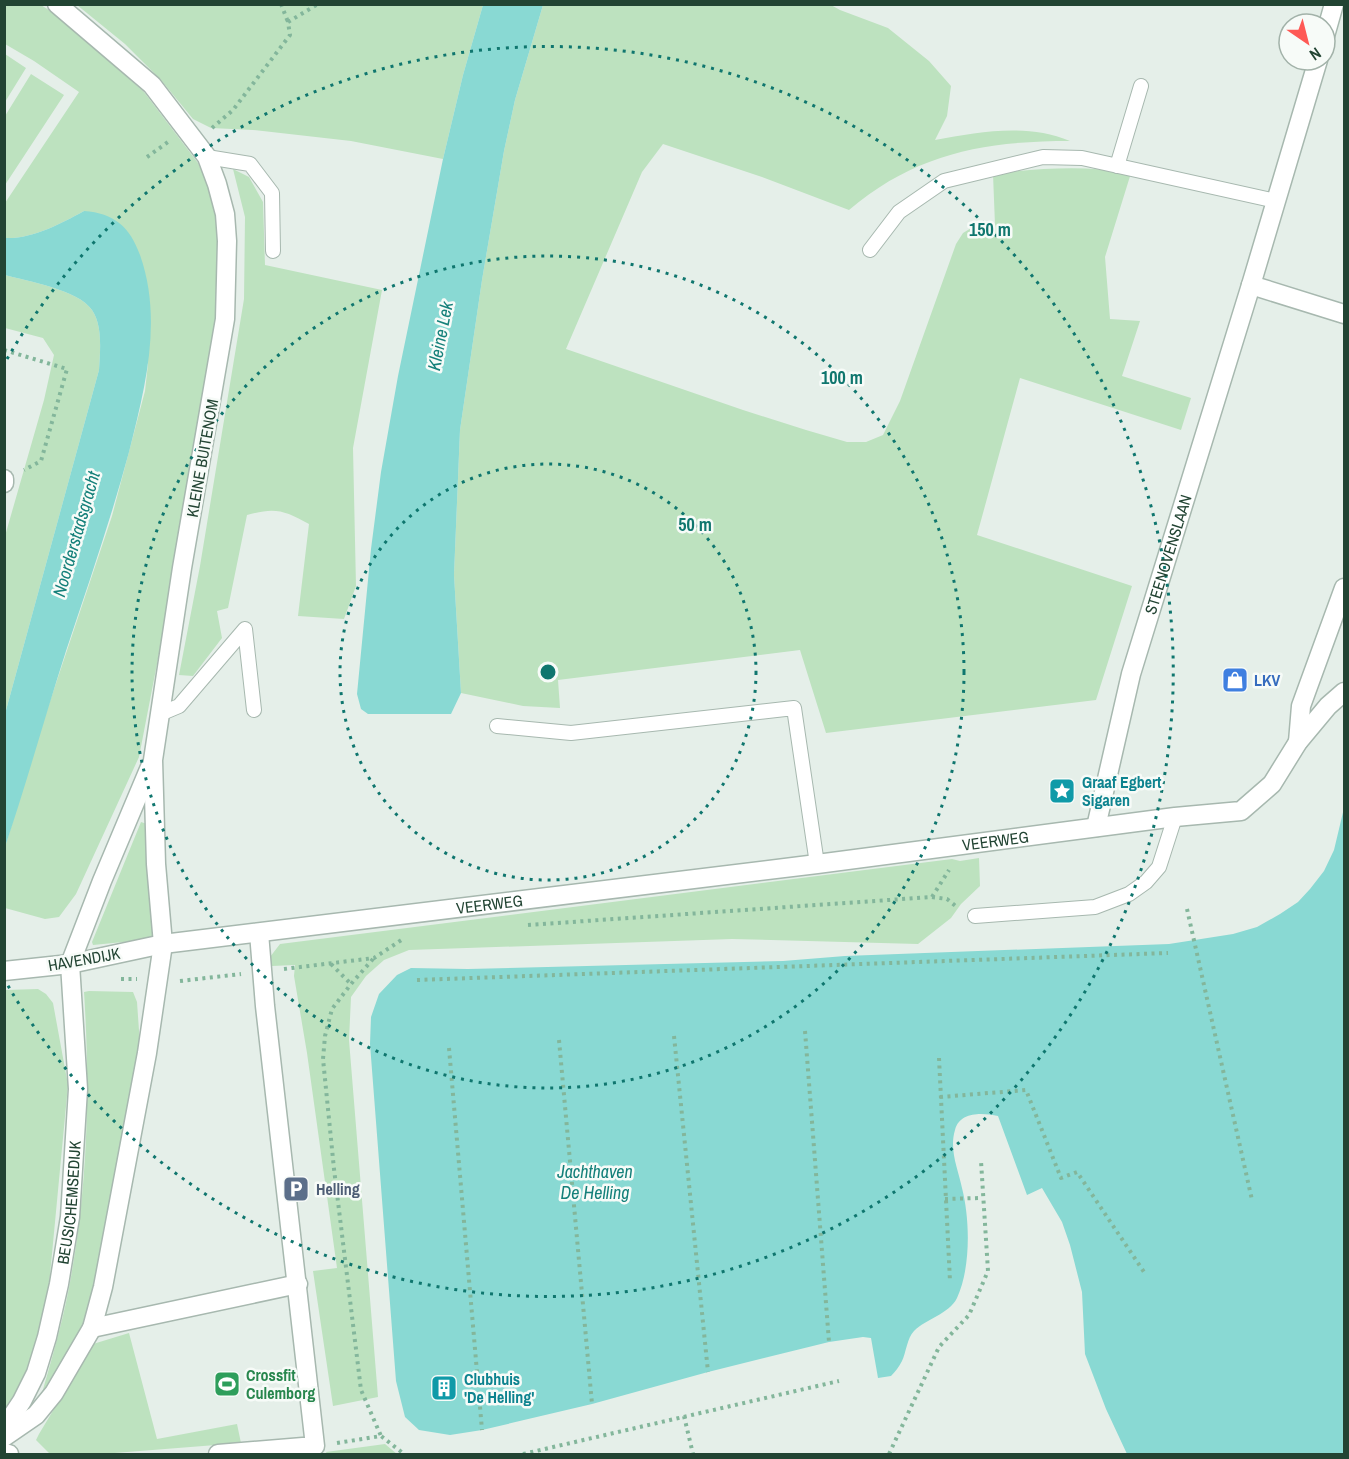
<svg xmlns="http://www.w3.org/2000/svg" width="1349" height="1459" font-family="'Archivo Narrow',sans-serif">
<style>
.green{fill:#bde2bf}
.water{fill:#89d9d3}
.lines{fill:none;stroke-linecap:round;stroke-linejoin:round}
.service-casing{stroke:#a7b8af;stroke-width:16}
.minor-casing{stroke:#a7b8af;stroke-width:21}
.tertiary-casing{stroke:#a7b8af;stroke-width:21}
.path{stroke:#83b69b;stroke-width:4;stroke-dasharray:3 4.5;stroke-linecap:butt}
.service{stroke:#fff;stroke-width:14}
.minor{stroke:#fff;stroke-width:18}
.tertiary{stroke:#fff;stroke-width:18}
.ring{fill:none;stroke:#0f766e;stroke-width:3;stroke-dasharray:3 6}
.labels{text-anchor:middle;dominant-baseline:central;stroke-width:5;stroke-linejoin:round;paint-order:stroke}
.street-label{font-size:16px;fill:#243;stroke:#f7fbf8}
.shop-label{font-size:16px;font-weight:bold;fill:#366cbe;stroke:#f7fbf8;text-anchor:start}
.culture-label{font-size:16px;font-weight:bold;fill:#0d838f;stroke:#f7fbf8;text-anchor:start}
.service-label{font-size:16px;font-weight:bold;fill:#4e5e75;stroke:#f7fbf8;text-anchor:start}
.leisure-label{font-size:16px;font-weight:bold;fill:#27864d;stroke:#f7fbf8;text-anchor:start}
.water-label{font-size:18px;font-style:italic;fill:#15807a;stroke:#f7fbf8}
.centre{fill:#0f766e;stroke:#f7fbf8;stroke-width:3}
.ring-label{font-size:18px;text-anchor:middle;font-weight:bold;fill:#0f766e;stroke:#f7fbf8;stroke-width:5;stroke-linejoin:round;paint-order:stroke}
</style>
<rect width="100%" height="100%" fill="#e5efe9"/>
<path class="green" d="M5 5H41L58 16 144 92 198 163 208 186 215 213 222 270 220 313 190 493 139 757 76 894 59 917 45 919 5 908V847L43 722 112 516 145 391 148 364 84 211C60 224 33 239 5 238V203L79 92 34 61 5 44Z
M77 5H483L463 75 443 159 351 141 253 130 211 128 193 119 161 80 125 44Z
M543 5H831L840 10 888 28 929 61 951 86 947 116 935 140C980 132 1026 123 1070 141 985 141 916 153 849 210L762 177 663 144 642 172 566 349 743 410 806 430 847 442H866L883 435 900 401 956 244 963 233 981 222 995 225 993 174C1039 168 1085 165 1131 173L1105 257 1110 319 1140 321 1122 376 1191 398 1181 430 1020 378 977 535 1132 586 1096 700 826 733 800 650 558 680 560 708 523 706 461 693 454 575 460 430 482 280 504 151 515 100Z
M5 54 26 68 5 102Z
M31 74 64 95 5 185V116Z
M233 169 249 177 263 202 265 265 382 290 353 448 356 586 344 619 298 616 309 524C284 510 275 507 247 515L228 608 217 611 222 638 193 676 179 675 200 566 244 299 245 217Z
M5 275C27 281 79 290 92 310 103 326 100 352 99 370L5 714V536L44 400 54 355 43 338 5 328Z
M141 822 147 824 154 939 93 945 92 942Z
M979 858 980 886 961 904 951 918 918 944 732 939 409 950 384 960 366 976 351 997 349 1040 378 1397 333 1406 313 1271 337 1268 307 1053 294 976 295 965 272 966 270 957 280 944 952 859 960 861Z
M38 989 46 994 53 1003 68 1085 48 1296 26 1376 5 1414V990Z
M89 991 133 992 137 1002 141 1059 97 1279 88 1312 77 1336 40 1400C52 1358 65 1315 72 1271 88 1179 90 1085 84 992Z
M129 1333 157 1439 237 1424 241 1443 102 1454H50L36 1440 39 1434 93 1344Z
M385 1444 397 1454H327L326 1452Z"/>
<path class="water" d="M483 5H543L515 100 504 151 482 280 460 430 454 575 461 693 451 714H368L361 709 357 694 371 549 381 472 398 376 443 159 463 75Z
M84 211C114 213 130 227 140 255 163 320 145 388 129 452 111 519 88 585 66 651 45 716 27 782 5 847V714L99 370C100 352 103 326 92 310 79 290 27 281 5 275V238C33 239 60 224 84 211Z
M1344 808V1454H1127L1106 1409 1085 1354 1082 1292 1070 1245 1062 1222 1042 1188 1027 1195 998 1116C983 1113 960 1111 955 1130 949 1150 958 1169 962 1188 970 1219 971 1268 957 1298 949 1314 926 1319 914 1331 907 1338 906 1353 902 1361 899 1367 895 1372 891 1376L878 1378 871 1338 863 1337 829 1342 708 1372 592 1404 482 1430 450 1435 419 1430 405 1417 396 1381 370 1044 371 1017 379 994 397 975 411 968 468 969 783 961 845 956 1169 944 1233 934 1257 927 1280 914 1298 902 1310 889 1324 871 1334 850Z"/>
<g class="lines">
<defs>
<path id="service" d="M207 157 250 164 272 193 273 251
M1117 166 1141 86
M870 250 899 212 944 181 1043 157 1082 158 1276 201
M160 714 179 706 245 629 254 710
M497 726 571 733 794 708 817 864
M975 916 1095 907 1129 894 1146 882 1159 867 1175 817"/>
<g id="minor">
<path d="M1325 36 1334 4"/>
<path d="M1251 285 1344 314"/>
<path d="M4 479V483"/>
<path d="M1298 742 1301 706 1344 588"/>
<path id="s1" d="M1096 827 1131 674 1251 285 1318 60"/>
<path d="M4 971 70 964"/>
<path d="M92 1328 298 1284"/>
<path d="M4 1437 36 1415 54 1393 92 1328 103 1287 147 1053 163 944"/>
<path d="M4 1453 9 1454"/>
<path d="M218 1454 315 1446 265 1006 259 933"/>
</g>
<g id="tertiary">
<path d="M57 4 152 85 207 157 217 184 225 214 227 241 225 319 182 568 153 760 156 864 163 944"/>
<path id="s2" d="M70 964 163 944 817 864 1175 817 1241 811 1272 784 1298 742 1328 706 1344 692"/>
<path id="s3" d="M4 1428 22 1401 36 1373 47 1337 59 1284 70 1217 78 1089 70 964 102 881 150 767"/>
</g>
</defs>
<use href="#service" class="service-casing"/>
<use href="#minor" class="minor-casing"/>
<use href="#tertiary" class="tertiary-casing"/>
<path class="path" d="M281 4 288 22
M212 128 233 110 290 35 288 22 318 4
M147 157 168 142
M4 350 67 369 41 461 24 470
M932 897 947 899 958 908
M1187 909 1252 1200
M528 925 932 897 949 870
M373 959 351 984 332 1009 325 1036 323 1059 334 1169 361 1390 381 1436
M331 964 351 984
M284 969 374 958 403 939
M121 979H137
M417 980 1168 953
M180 981 241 974
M805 1031 829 1342
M674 1036 708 1372
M559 1040 592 1404
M449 1048 482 1430
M939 1058 950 1281
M940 1097 1026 1090 1061 1178 1077 1172 1146 1275
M945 1199 980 1198
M684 1416 693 1454
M337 1443 381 1436 404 1454
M523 1454 839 1381
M889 1454 939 1347 969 1315 988 1271 981 1161"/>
<use href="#service" class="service"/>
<use href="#minor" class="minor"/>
<use href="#tertiary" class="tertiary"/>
</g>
<g class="ring">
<circle cx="548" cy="672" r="208"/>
<circle cx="548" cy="672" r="416"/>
<path d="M7 359A625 625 0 1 1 7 984"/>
</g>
<defs>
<symbol id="shop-square" viewBox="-11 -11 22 22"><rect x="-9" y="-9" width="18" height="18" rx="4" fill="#3f7fe0" stroke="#f7fbf8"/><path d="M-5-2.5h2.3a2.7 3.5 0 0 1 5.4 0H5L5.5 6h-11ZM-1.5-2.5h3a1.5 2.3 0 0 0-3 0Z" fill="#fff"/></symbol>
<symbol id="sight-square" viewBox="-11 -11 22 22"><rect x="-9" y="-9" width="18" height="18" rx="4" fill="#0f9aa8" stroke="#f7fbf8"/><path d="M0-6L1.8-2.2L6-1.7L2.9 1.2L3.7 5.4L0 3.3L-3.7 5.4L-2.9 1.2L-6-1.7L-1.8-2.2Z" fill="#fff"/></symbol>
<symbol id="parking-square" viewBox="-11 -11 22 22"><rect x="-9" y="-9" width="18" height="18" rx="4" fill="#5c6f8a" stroke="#f7fbf8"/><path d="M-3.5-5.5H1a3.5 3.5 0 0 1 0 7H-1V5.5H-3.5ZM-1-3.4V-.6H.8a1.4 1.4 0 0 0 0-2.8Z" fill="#fff"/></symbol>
<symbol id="stadium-square" viewBox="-11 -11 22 22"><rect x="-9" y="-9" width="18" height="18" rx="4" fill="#2e9e5b" stroke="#f7fbf8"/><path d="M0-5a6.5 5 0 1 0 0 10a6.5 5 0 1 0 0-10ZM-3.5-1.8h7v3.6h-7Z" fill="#fff"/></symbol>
<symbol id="building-square" viewBox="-11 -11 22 22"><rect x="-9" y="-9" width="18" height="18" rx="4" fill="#0f9aa8" stroke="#f7fbf8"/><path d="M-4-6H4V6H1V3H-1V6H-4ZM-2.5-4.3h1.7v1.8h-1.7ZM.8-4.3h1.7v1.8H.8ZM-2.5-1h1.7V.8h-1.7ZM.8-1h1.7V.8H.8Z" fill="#fff"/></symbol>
</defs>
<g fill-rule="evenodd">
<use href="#shop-square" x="1220" y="665" width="30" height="30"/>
<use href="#sight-square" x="1047" y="776" width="30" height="30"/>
<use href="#parking-square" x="281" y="1174" width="30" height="30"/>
<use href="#stadium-square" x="212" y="1369" width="30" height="30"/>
<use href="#building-square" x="429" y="1373" width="30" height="30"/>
</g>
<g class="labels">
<g class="street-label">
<text transform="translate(202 458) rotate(-80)">KLEINE BUITENOM</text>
<text stroke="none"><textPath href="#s1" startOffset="282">STEENOVENSLAAN</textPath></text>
<text stroke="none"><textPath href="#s2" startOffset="934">VEERWEG</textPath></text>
<text stroke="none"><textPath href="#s2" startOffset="424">VEERWEG</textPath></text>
<text transform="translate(84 959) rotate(-10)">HAVENDIJK</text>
<text stroke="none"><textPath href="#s3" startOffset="238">BEUSICHEMSEDIJK</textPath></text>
</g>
<g class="shop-label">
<text x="1254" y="680">LKV</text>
</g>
<g class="culture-label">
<text x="1082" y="782">Graaf Egbert<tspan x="1082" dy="18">Sigaren</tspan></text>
<text x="464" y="1379">Clubhuis<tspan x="464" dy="18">'De Helling'</tspan></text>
</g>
<g class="service-label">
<text x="316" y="1189">Helling</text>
</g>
<g class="leisure-label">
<text x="246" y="1375">Crossfit<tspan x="246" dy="18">Culemborg</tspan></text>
</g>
<g class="water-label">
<text transform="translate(440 336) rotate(-79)">Kleine Lek</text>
<text transform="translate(76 534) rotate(-74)">Noorderstadsgracht</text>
<text x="595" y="1171">Jachthaven<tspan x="595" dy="21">De Helling</tspan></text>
</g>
</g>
<circle cx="548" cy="672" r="9" class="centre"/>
<g class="ring-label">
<text x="990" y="236">150 m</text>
<text x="842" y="384">100 m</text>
<text x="695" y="531">50 m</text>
</g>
<rect width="1349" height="1459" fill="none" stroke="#224433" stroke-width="12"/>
<g transform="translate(1307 42) rotate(145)"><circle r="28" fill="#f7fbf8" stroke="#a2b2a9" stroke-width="1.5"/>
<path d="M0-4.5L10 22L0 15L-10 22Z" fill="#fe5955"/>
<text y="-9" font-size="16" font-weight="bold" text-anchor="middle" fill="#224433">N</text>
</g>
</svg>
